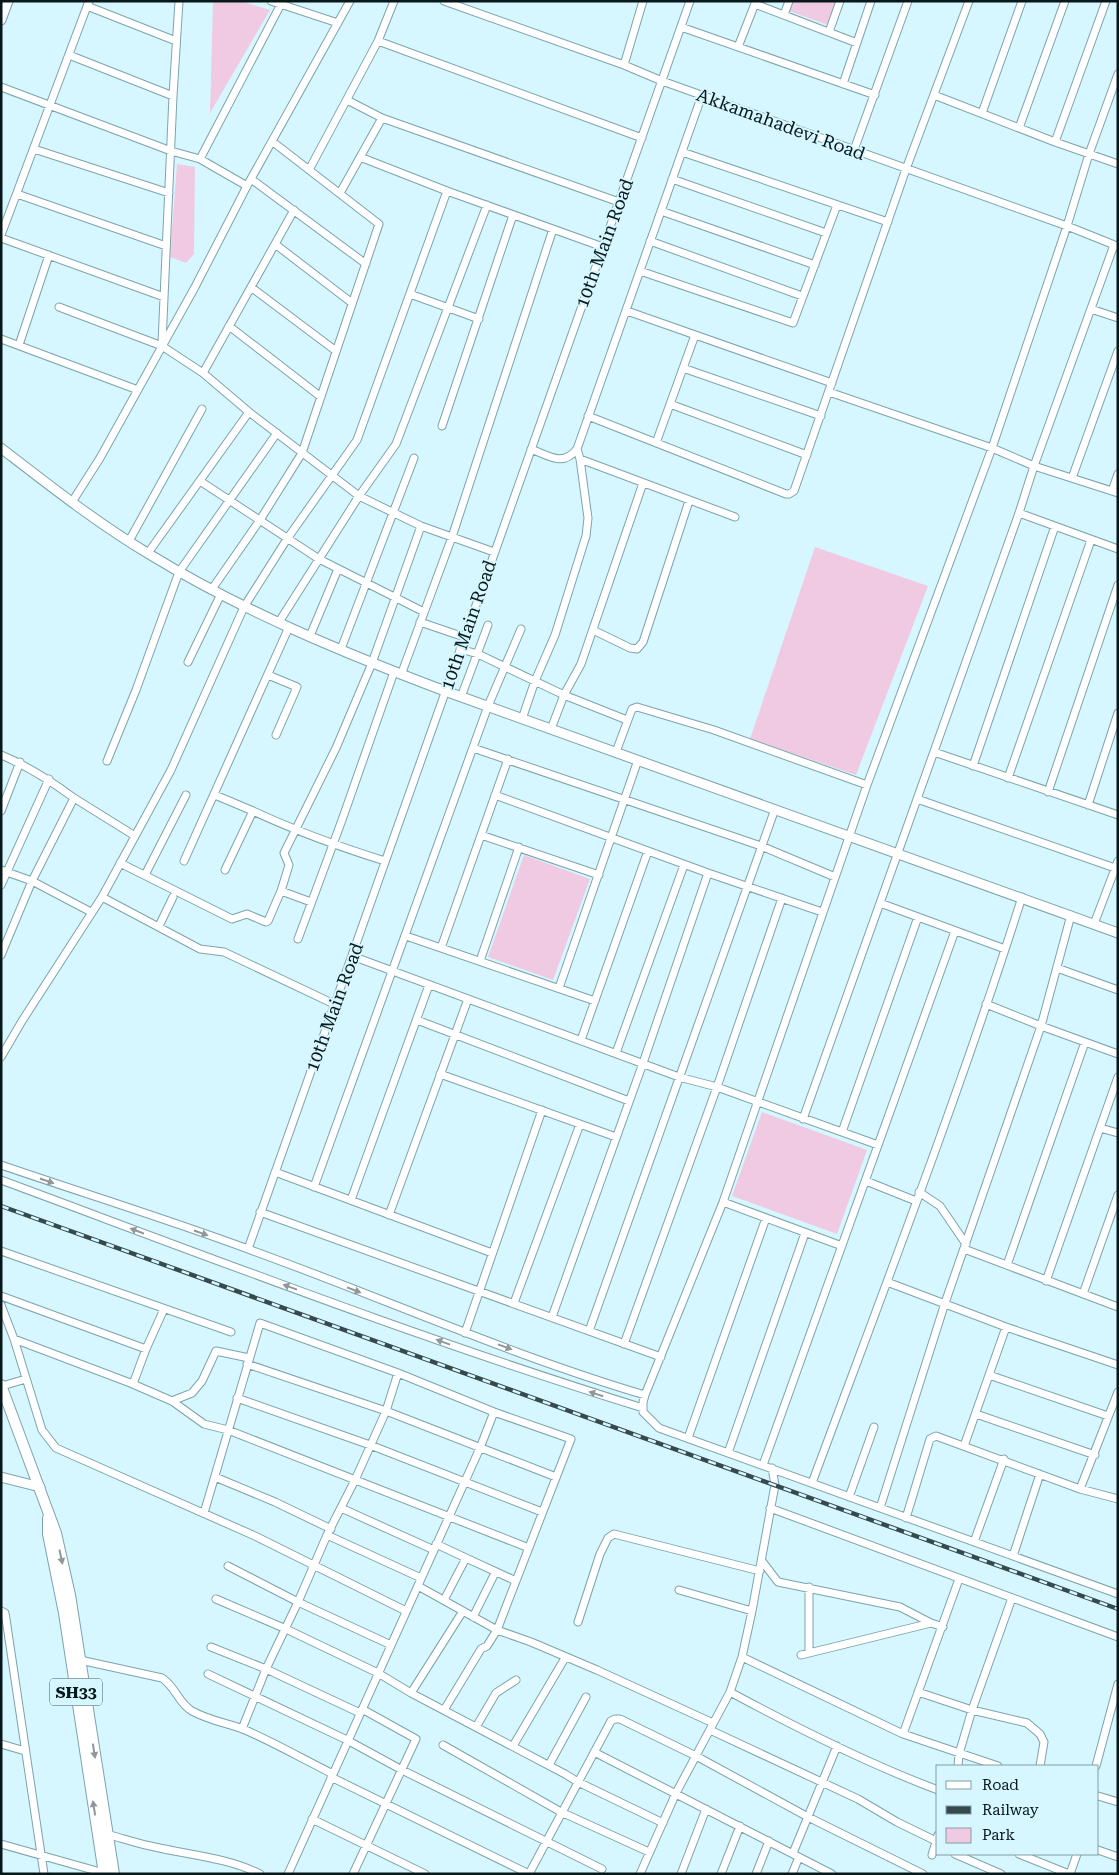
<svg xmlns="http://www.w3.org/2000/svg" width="1119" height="1875" font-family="'Roboto Serif',serif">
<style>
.green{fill:#f0cae2}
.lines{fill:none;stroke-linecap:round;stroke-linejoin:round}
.minor-casing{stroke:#7ca3ac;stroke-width:9}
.tertiary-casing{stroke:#7ca3ac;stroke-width:11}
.secondary-casing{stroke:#7ca3ac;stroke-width:11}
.primary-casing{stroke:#7ca3ac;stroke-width:12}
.minor{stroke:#fff;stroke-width:7}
.tertiary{stroke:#fff;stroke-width:9}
.secondary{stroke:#fff;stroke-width:9}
.primary{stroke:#fff;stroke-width:10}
.rail-casing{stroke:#36494d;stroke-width:4.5}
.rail{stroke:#d6f7ff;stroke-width:2.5;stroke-dasharray:8;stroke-linecap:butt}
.oneway{fill:#8f9798}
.labels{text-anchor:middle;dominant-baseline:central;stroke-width:4;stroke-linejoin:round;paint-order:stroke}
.shield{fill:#d6f7ff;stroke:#455a5f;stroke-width:1}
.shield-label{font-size:16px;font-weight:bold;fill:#07171a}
.street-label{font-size:18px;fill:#07171a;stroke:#d6f7ff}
</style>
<rect width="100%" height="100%" fill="#d6f7ff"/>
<path class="green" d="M213 1H241L270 10 210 113Z
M792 1H836L828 25 789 11Z
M177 164 195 167 194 254 186 263 170 257Z
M815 547 928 586 856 775 750 739Z
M524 855 590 879 553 980 488 957Z
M762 1112 867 1150 837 1234 732 1196Z"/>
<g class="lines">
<defs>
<path id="minor" d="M271 1 338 23
M444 1 624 65 662 81 1067 226 1117 246
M755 4 857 43
M87 6 176 41
M784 15 789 1
M681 27 875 95
M829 32 840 1
M378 41 642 138
M738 47 756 1
M69 55 173 96
M624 65 643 1
M1118 74 1089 154 1067 226 992 448 867 785 723 1202 645 1395 643 1402V1412L659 1428 1118 1594
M843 84 871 1
M1 87 171 151 200 159 247 186
M934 95 1055 142 1118 164
M347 100 382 118 619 202
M982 113 1022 1
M1019 128 1065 1
M1055 142 1106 1
M34 149 169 193
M854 150 908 1
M682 152 888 222
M360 157 447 191 603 247
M200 159 281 4
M309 170 378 41 394 1
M251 179 366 264
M672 179 826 233
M340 193 382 118
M17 194 166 246
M661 211 815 265
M1 235 89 1
M1 238 164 297
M650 241 802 296
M275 244 352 303
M640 271 793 323 837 205
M251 287 336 351
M410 294 479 319
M59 307 162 346 203 373 249 412 359 496 421 526 494 552
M1091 309 1118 318
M627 311 832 383
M229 326 321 397
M1 339 138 390
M162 343 173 96 179 1
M19 345 49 255
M683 368 821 416
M203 373 294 210
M829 392 992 448 1034 466 1118 493
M670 404 807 455
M588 416 786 494H789L794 491 906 169 969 1
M442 426 513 215
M656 443 695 335
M531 449C549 456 563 467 577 449
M580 459 735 517
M1072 478 1118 351
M200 481 319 559 424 612
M1112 491 1118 474
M72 502 100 458 195 287 247 186 350 1
M1019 513 1118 549
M129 541 202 409
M148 553 249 412
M212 589 260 520 302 453 379 224 273 142
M279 622 359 496 396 444 487 205
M420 622 464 637
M593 630 630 648 637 649 643 642 689 501
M310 636 338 569
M341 649 414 458
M460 649 478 654 564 695 627 720
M188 662 221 594
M268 675 297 687 276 735
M401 675 452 537 553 229
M461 697 488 625
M522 719 535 681 555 635 586 536 588 518 580 459 577 449 702 95
M551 729 564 695 581 664 643 483
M473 748 761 846 835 877
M616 752 632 709 637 707 714 730 867 785
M934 752 1118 815
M1 755C28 766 51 781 74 798L32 881 1 955
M107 761 136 690 179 572 277 433
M973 766 1055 526
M1008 778 1091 540
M1048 792 1118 585
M215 795 253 811
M495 795 708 873 822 912
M74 798 135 836
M917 799 1115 868
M1088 805 1118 713
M1 811 20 762
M481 835 599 875
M184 861 289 627
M120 863 232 919 247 914 266 922 268 921 281 891 289 865 284 853 336 748 372 663 421 526
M1 870 32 881 91 912
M225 870 253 811C296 831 340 847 385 861
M145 875 186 795
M1 885 49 779
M281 891 311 902
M102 897 200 949 224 952 334 1004
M880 903 1005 949
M1094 924 1118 861
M159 926 173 897
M406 936 595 1001
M298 939 342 820 394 672
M441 948 508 759
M352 956 679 1077 717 1087 878 1145
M480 961 519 847
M1057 968 1118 990
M559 988 638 760
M986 1004 1041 1026 1118 1054
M417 1020 629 1101
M581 1040 648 851
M616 1053 684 865
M1 1057 22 1021 102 897 171 770 244 607 287 539 357 440 447 191
M440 1074 616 1137
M803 1119 1019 513 1034 466 1114 245
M1100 1128 1118 1133
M842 1132 918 917
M1 1165C83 1193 167 1219 248 1249 381 1297 510 1355 645 1395
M275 1172 492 1253
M1 1180C214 1259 426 1341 643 1408
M866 1181 916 1201
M314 1187 488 706 521 629
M919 1192 940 1206 966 1244
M351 1200 429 985
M723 1202 842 1246
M260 1212 661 1357
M389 1215 468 999
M248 1249 690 1
M964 1249 1118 1307
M1 1251 231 1332
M1007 1265 1085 1042
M1046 1281 1118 1077
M887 1282 1006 1327 1118 1365
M1083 1294 1118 1195
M1 1296 146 1349
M514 1303 580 1124
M1 1305 14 1339 42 1430 56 1448 255 1536 406 1611
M552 1317 643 1063 708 873
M589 1331 775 809
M465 1333 542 1110
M14 1339 133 1384 146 1349 164 1309
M624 1344 717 1087 782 898
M247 1364 386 1411 556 1477
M989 1375 1108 1416
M128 1382 172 1401 204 1424 228 1430 529 1548
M2 1386 26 1379
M237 1398 370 1445 542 1512
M172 1401 192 1393 202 1381 216 1351 249 1358
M976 1414 1095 1455
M688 1438 766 1218
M964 1446 1006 1327
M728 1453 805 1233
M763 1465 955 931
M215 1477 275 1502 331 1529
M812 1483C884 1289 959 1095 1022 897
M1080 1489 1118 1392
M849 1497 874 1427
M341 1508 434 1550
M770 1508 1118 1637
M880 1508 945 1303 1041 1026 1071 915
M204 1513 260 1323 398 1373 494 1412 571 1439 497 1630 487 1646 481 1649 444 1710
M906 1518 930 1439 936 1436 1080 1489 1118 1499
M327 1535 421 1578
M974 1542 1004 1459
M436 1544 466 1558 444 1600
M1013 1556 1040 1474
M466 1558 516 1581
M762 1561 778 1582 900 1607 931 1623
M228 1566 298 1602 391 1645
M418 1586 497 1630 531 1642 597 1670 713 1723
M809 1587V1653
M679 1590 752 1611
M216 1599 286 1629 378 1673 411 1693 565 1774 578 1782 663 1823
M1 1611 5 1613 6 1619 44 1874
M473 1617 495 1573
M578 1622 600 1554 608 1538 614 1534 760 1571
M211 1647 266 1669 360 1713
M801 1655 931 1623 943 1627
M742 1657 903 1734 998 1766
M80 1660 162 1678C176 1687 178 1703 192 1711 208 1720 226 1723 243 1729 273 1742 303 1759 333 1774
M208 1674 347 1740 402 1770 602 1869
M730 1692C797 1728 866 1763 938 1790
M918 1692 972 1710 1027 1723 1040 1734 1044 1742 1040 1766
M411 1693 463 1611
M476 1727 496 1693 516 1680
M242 1729 266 1669 298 1602 327 1535 355 1480 386 1411 398 1373
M710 1730 858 1799 897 1822 938 1842
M903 1734 959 1579
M1 1744 25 1751
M443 1745 561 1812 649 1852
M513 1746 565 1658
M594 1752 832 1874
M549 1765 586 1697
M958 1766 959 1754 972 1710 1012 1598
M1096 1766 1118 1684
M331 1777 529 1874
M1098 1796 1118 1802
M312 1819 425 1874
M106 1834C122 1838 138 1844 155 1847 190 1855 228 1858 260 1874
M1 1844 104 1873
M1098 1850 1118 1857
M793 1853 837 1746
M955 1854 1001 1874
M1019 1854 1069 1874
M932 1855 938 1835
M288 1874 480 1448 494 1412
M353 1874 416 1739 362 1709
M529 1874 611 1721 615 1719H620L696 1756 808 1817 923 1874
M640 1874 676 1793 730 1692 742 1657 752 1611 775 1485 772 1468
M681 1874 706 1809
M721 1874 740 1826
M756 1874 769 1841
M792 1874 799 1857
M1070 1874 1077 1854"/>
<path id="tertiary" d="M1 448C49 485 97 523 149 554 242 611 344 653 445 691L1118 933
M1 1477 40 1487"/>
<path id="secondary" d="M1 20 8 1"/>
<path id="primary" d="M1 1385 56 1533 70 1595 114 1874
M48 1518V1534L64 1613 104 1874"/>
</defs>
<use href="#minor" class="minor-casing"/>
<use href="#tertiary" class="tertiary-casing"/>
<use href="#secondary" class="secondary-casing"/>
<use href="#primary" class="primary-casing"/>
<use href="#minor" class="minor"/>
<use href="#tertiary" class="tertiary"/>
<use href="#secondary" class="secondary"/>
<use href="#primary" class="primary"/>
<defs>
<path id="rail" d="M1 1206 1118 1609"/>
</defs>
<use href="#rail" class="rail-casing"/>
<use href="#rail" class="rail"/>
</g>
<defs><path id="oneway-solid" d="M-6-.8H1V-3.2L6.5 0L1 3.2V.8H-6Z" transform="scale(1.25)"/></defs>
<g class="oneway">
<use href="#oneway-solid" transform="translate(47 1181) rotate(19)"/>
<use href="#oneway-solid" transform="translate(137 1231) rotate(-159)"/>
<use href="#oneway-solid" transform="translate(201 1233) rotate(19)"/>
<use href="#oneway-solid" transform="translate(290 1287) rotate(-160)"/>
<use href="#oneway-solid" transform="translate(354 1290) rotate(21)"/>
<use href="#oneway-solid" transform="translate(443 1342) rotate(-160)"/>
<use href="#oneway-solid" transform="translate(505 1347) rotate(20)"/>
<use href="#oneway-solid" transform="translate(596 1394) rotate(-163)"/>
<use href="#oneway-solid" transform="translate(61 1557) rotate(78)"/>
<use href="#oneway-solid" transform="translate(94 1751) rotate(81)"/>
<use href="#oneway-solid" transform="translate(94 1808) rotate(-99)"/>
</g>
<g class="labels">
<rect class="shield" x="50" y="1678.5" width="52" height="27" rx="4"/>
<g class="shield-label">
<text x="76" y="1692">SH33</text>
</g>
<g class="street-label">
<text transform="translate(781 124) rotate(20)">Akkamahadevi Road</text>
<text transform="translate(604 243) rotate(-70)">10th Main Road</text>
<text transform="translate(468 625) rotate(-71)">10th Main Road</text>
<text transform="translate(334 1007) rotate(-70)">10th Main Road</text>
</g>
</g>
<rect width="1119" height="1875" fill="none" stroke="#07171a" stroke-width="5"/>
<rect x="936" y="1765" width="162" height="90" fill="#d6f7ff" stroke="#839da3"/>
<rect x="946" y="1781" width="25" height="8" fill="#ffffff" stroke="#839da3"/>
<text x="982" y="1790" font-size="15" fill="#07171a">Road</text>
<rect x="946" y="1806" width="25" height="8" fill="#36494d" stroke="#839da3"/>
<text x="982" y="1815" font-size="15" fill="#07171a">Railway</text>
<rect x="946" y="1828" width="25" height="15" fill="#f0cae2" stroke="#839da3"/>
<text x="982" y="1840" font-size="15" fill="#07171a">Park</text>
</svg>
